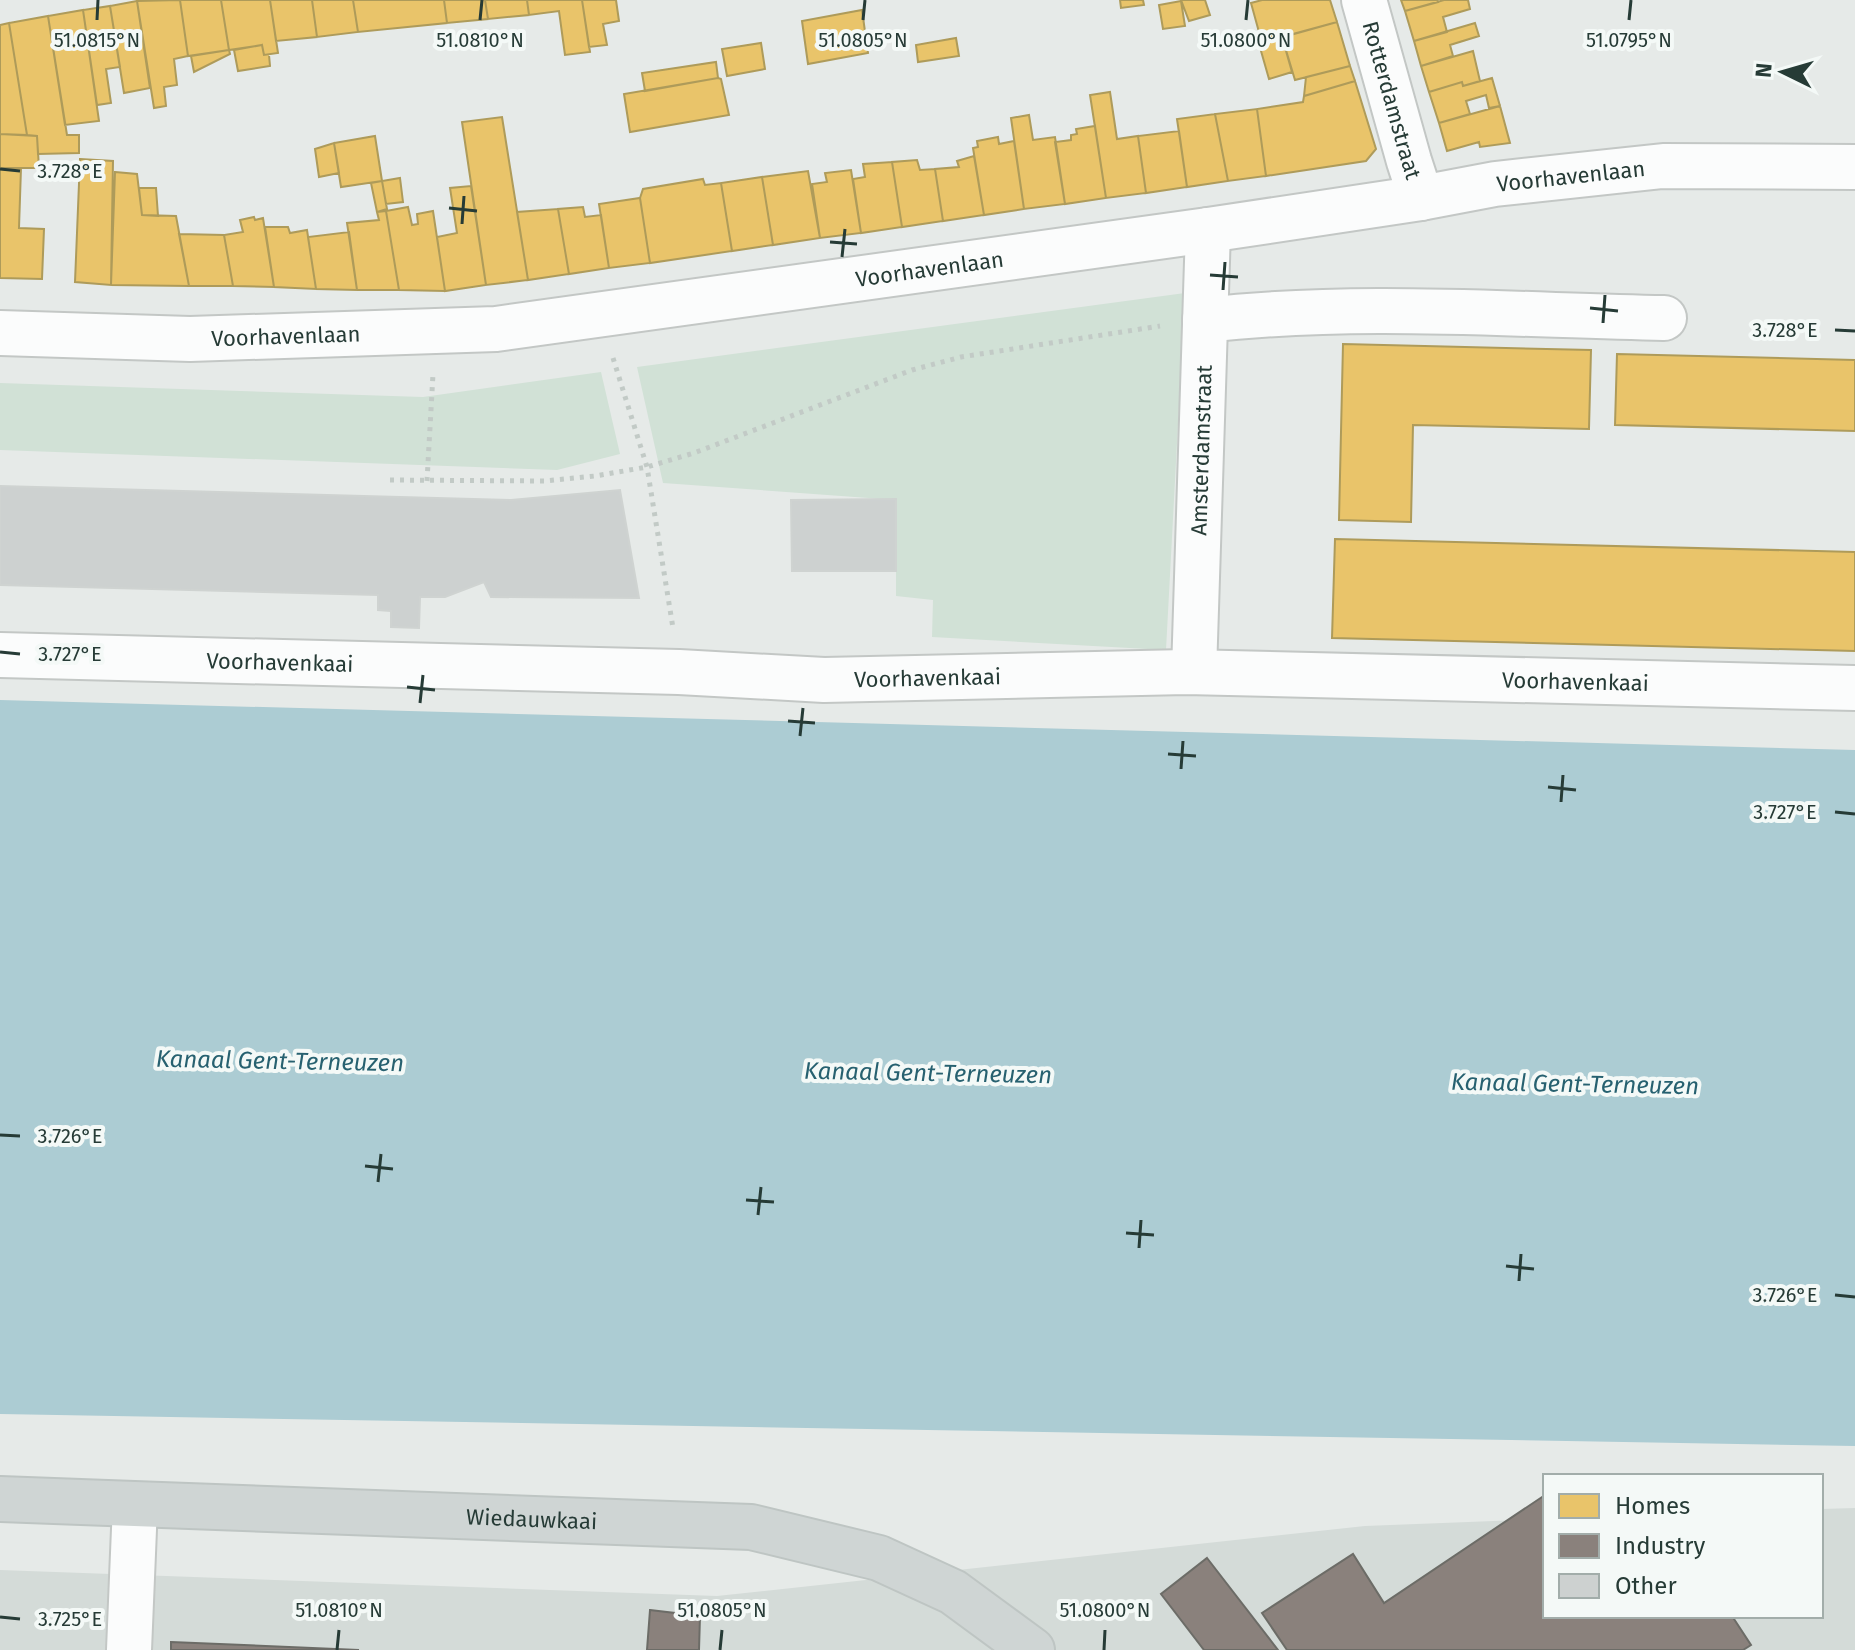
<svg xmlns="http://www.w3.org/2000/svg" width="1855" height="1650" font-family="'Fira Sans',sans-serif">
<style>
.built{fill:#d4dbd8}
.green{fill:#d1e1d6}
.water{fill:#acccd3}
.homes{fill:#e9c46a;stroke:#ae9b5a;stroke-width:2}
.industry{fill:#8a817c;stroke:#6c6c67;stroke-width:2}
.building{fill:#cdd1d0;stroke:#cfd3d1;stroke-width:2}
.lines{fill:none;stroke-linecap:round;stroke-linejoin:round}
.minor-casing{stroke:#c3c7c5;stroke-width:48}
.major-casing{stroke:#bec5c3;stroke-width:48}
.path{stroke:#c2cac6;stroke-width:5;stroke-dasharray:4 6;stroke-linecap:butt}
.minor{stroke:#fbfcfc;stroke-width:44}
.major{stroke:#cfd5d4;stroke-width:44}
.ticks{fill:none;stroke:#263b36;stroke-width:3}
.labels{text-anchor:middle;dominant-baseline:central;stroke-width:8;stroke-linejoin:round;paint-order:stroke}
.street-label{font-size:22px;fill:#263b36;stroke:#f4f9f7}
.water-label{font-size:24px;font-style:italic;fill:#276170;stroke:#f4f9f7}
.ticks-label{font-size:20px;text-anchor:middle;fill:#263b36;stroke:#f4f9f7;stroke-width:8;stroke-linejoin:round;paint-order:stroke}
</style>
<rect width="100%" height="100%" fill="#e6eae8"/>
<path class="built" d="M1855 1508V1650H0V1570L717 1596 1365 1526 1545 1519V1616H1821V1509Z"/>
<path class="green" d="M1185 293 1166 650 932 637 933 600 896 596V500L663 483 637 367Z
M601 372 620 454 557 470 0 450V383L423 397Z"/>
<path class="water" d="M0 700 1855 750V1446L0 1414Z"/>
<path class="homes" d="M180 0H221L229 50 188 56Z
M180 0 188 56 174 59 177 85 164 87 166 106 154 108 137 1Z
M221 0H270L278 53 264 55 262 45 229 50Z
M270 0H312L317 37 276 41Z
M312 0H353L358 32 317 37Z
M353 0H444L447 23 358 32Z
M444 0H485L488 19 447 23Z
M485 0H527L529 15 488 19Z
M527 0H582L590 52 565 55 559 11 529 15Z
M582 0H616L619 21 603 24 607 45 589 47Z
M1120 0H1143L1144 5 1121 8Z
M1205 0 1210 15 1189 21 1181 0Z
M1262 0H1330L1337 22 1262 43 1251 3Z
M1401 0H1437L1438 2 1405 11Z
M1444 0H1468L1470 9 1443 17 1447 32 1414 41 1405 11Z
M137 1 150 88 124 93 110 6Z
M1181 1 1185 26 1163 29 1159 5Z
M110 6 120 67 106 69 111 103 97 105 83 10Z
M83 10 99 121 65 125 48 16Z
M862 10 868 53 808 64 802 21Z
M48 16 67 135H79V153L38 154 37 136 27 135 9 23Z
M1337 22 1350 66 1295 80 1282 37Z
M9 23 27 135 0 134V25Z
M1475 23 1479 36 1450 45 1453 56 1421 66 1414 41Z
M1282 37 1292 72 1269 79 1259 44Z
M956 38 959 56 918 62 916 45Z
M761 43 765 69 727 76 722 49Z
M262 45 264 55H269L270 66 238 71 234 50Z
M229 50 230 54 194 72 191 56Z
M1473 51 1480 81 1463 86 1462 82 1429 92 1421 66Z
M716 62 718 78 645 91 642 73Z
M1350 66 1355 81 1304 96 1306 77Z
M718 78 721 79 729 115 630 132 624 94Z
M1492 78 1500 106 1489 108 1486 95 1466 101 1470 114 1439 123 1429 92 1462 82 1463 86Z
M1355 81 1376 149 1366 161 1266 176 1257 109 1303 102 1304 96Z
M1110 92 1117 139 1138 136 1146 193 1106 198 1090 95Z
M1500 106 1510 143 1480 147 1479 142 1447 151 1439 123Z
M1257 109 1266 176 1228 181 1215 114Z
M1215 114 1228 181 1187 187 1177 119Z
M1029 115 1033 140 1055 137 1065 204 1024 209 1011 118Z
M502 117 528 280 486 285 462 122Z
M1095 126 1106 198 1065 204 1055 142 1071 140V135L1077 134 1076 129Z
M1179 131 1187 187 1146 193 1138 136Z
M0 134 37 136 39 168H0Z
M375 136 382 181 341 187 334 143Z
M998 137 999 144 1014 141 1024 209 984 215 973 148 978 147 977 141Z
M334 143 339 173 319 177 315 149Z
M974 156 984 215 943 221 935 169 959 167 957 161Z
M80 159 113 161 111 285 75 282Z
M917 160 920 170 935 169 943 221 902 227 892 162Z
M892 162 902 227 861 233 853 179 865 177 863 164Z
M0 168H21L19 228 44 229 42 279 0 278Z
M851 170 861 233 820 238 812 184 827 182 825 173Z
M808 171 820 238 773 245 762 177Z
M115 172 137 174 142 215 176 216 189 286 111 285Z
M762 177 773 245 732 251 721 183Z
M400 178 403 202 386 204 382 181Z
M703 179 705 185 721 183 732 251 650 263 640 198 643 189Z
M382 181 387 209 377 212 371 183Z
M471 186 486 285 445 291 437 237 457 233 450 188Z
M139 188H156L158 216 142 215Z
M640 198 650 263 609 268 599 204Z
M408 207 412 225 418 224 417 214 433 211 445 291 399 290 386 211Z
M583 207 585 217 601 215 609 268 569 274 558 209Z
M558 209 569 274 528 280 517 212Z
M386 211 399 290H357L347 223 379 220 377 212Z
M254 217 255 220 263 218 274 287 233 286 224 235 243 232 240 220Z
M265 227H288L290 233 307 230 316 289 274 287Z
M349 232 357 290 316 289 308 237Z
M179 234 224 235 233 286H189Z
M1343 344 1591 350 1589 429 1413 425 1411 522 1339 520Z
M1617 354 1855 360V431L1615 425Z
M1335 539 1855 552V651L1332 638Z"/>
<path class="industry" d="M1545 1495V1616H1732L1751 1645 1743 1650H1287L1262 1613 1353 1554 1384 1603Z
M1207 1558 1278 1650H1204L1161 1594Z
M650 1610 700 1616 699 1650H647Z
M171 1642 359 1650H171Z"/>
<path class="building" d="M0 486 511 500 620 490 639 598 491 597 484 582 445 597H420L419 628 391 627V611L378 610V595L0 585Z
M896 499V571H792L791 500Z"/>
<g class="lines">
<defs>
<g id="minor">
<path id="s1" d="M1364 0 1409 161 1421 198"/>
<path d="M1205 320C1356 303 1511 315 1664 318"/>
<path id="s2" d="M0 333 190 339 496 329 1208 230 1421 198 1495 184 1663 166 1855 167"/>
<path id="s3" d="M0 655 679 672 824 680 1186 672 1855 688"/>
<path id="s4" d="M1194 672 1208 230"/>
<path d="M129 1650 135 1505"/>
</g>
<g id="major">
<path id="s5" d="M0 1499 751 1527 879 1558 953 1592 1032 1650"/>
</g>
</defs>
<use href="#minor" class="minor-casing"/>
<use href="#major" class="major-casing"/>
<path class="path" d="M613 358 647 467 673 628
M390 480 544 481 595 476 647 467 694 453 912 370 961 357 1160 326
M427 481 433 374"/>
<use href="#minor" class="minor"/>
<use href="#major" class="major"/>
</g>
<path class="ticks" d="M97 20 98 0M480 20 482 0M863 20 865 0M1246 20 1248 0M1629 20 1631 0M0 169 20 171M449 208 477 211M462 224 464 196M830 242 857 244M842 257 845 229M1210 275 1238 277M1223 290 1225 262M1590 308 1618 311M1603 323 1605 295M1835 330 1855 331M0 652 20 654M407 687 435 690M420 703 423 675M788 721 815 723M800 736 803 708M1168 754 1196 756M1181 769 1183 741M1548 787 1576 790M1561 802 1563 775M1835 812 1855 814M0 1135 20 1136M365 1166 393 1169M378 1182 381 1154M746 1200 774 1202M758 1215 761 1187M1126 1233 1154 1235M1139 1248 1141 1220M1506 1266 1534 1269M1519 1281 1521 1254M1835 1295 1855 1297M0 1617 20 1619M337 1650 339 1630M720 1650 722 1630M1104 1650 1105 1630"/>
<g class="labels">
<g class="street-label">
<text stroke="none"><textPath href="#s1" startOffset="104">Rotterdamstraat</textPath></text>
<text stroke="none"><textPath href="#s2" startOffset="1582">Voorhavenlaan</textPath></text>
<text stroke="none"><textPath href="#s2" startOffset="934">Voorhavenlaan</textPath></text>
<text stroke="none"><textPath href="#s2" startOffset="286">Voorhavenlaan</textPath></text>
<text stroke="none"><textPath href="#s4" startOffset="222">Amsterdamstraat</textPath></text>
<text stroke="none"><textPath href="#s3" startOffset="280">Voorhavenkaai</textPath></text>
<text stroke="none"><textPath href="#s3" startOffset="928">Voorhavenkaai</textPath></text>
<text stroke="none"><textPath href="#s3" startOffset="1576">Voorhavenkaai</textPath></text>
<text stroke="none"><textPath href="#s5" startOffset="532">Wiedauwkaai</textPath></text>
</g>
<g class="water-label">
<text transform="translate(280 1061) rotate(1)">Kanaal Gent-Terneuzen</text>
<text transform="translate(928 1073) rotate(1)">Kanaal Gent-Terneuzen</text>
<text transform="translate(1575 1084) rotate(1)">Kanaal Gent-Terneuzen</text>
</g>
</g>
<g class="ticks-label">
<text x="480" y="47">51.0810°N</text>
<text x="863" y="47">51.0805°N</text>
<text x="1246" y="47">51.0800°N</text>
<text x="1629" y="47">51.0795°N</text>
<text x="97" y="47">51.0815°N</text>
<text x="70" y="178">3.728°E</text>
<text x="1785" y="337">3.728°E</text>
<text x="70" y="661">3.727°E</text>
<text x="1785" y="819">3.727°E</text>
<text x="70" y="1143">3.726°E</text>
<text x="1785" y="1302">3.726°E</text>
<text x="339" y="1617">51.0810°N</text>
<text x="722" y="1617">51.0805°N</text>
<text x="1105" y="1617">51.0800°N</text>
<text x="70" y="1626">3.725°E</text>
</g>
<rect x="1543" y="1474" width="280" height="144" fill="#f4f9f7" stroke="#a2adaa" stroke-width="2"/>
<rect x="1559" y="1494" width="40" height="24" fill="#e9c46a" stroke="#a2adaa" stroke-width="2"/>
<text x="1615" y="1514" font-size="24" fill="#263b36">Homes</text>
<rect x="1559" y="1534" width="40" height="24" fill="#8a817c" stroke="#a2adaa" stroke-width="2"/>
<text x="1615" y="1554" font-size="24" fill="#263b36">Industry</text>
<rect x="1559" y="1574" width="40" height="24" fill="#cdd1d0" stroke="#a2adaa" stroke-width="2"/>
<text x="1615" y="1594" font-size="24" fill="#263b36">Other</text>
<g transform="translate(1783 72) rotate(275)" stroke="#f4f9f7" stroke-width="6" paint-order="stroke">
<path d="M0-6L14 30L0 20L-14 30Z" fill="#263b36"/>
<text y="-12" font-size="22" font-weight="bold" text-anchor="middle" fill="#263b36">N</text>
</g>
</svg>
